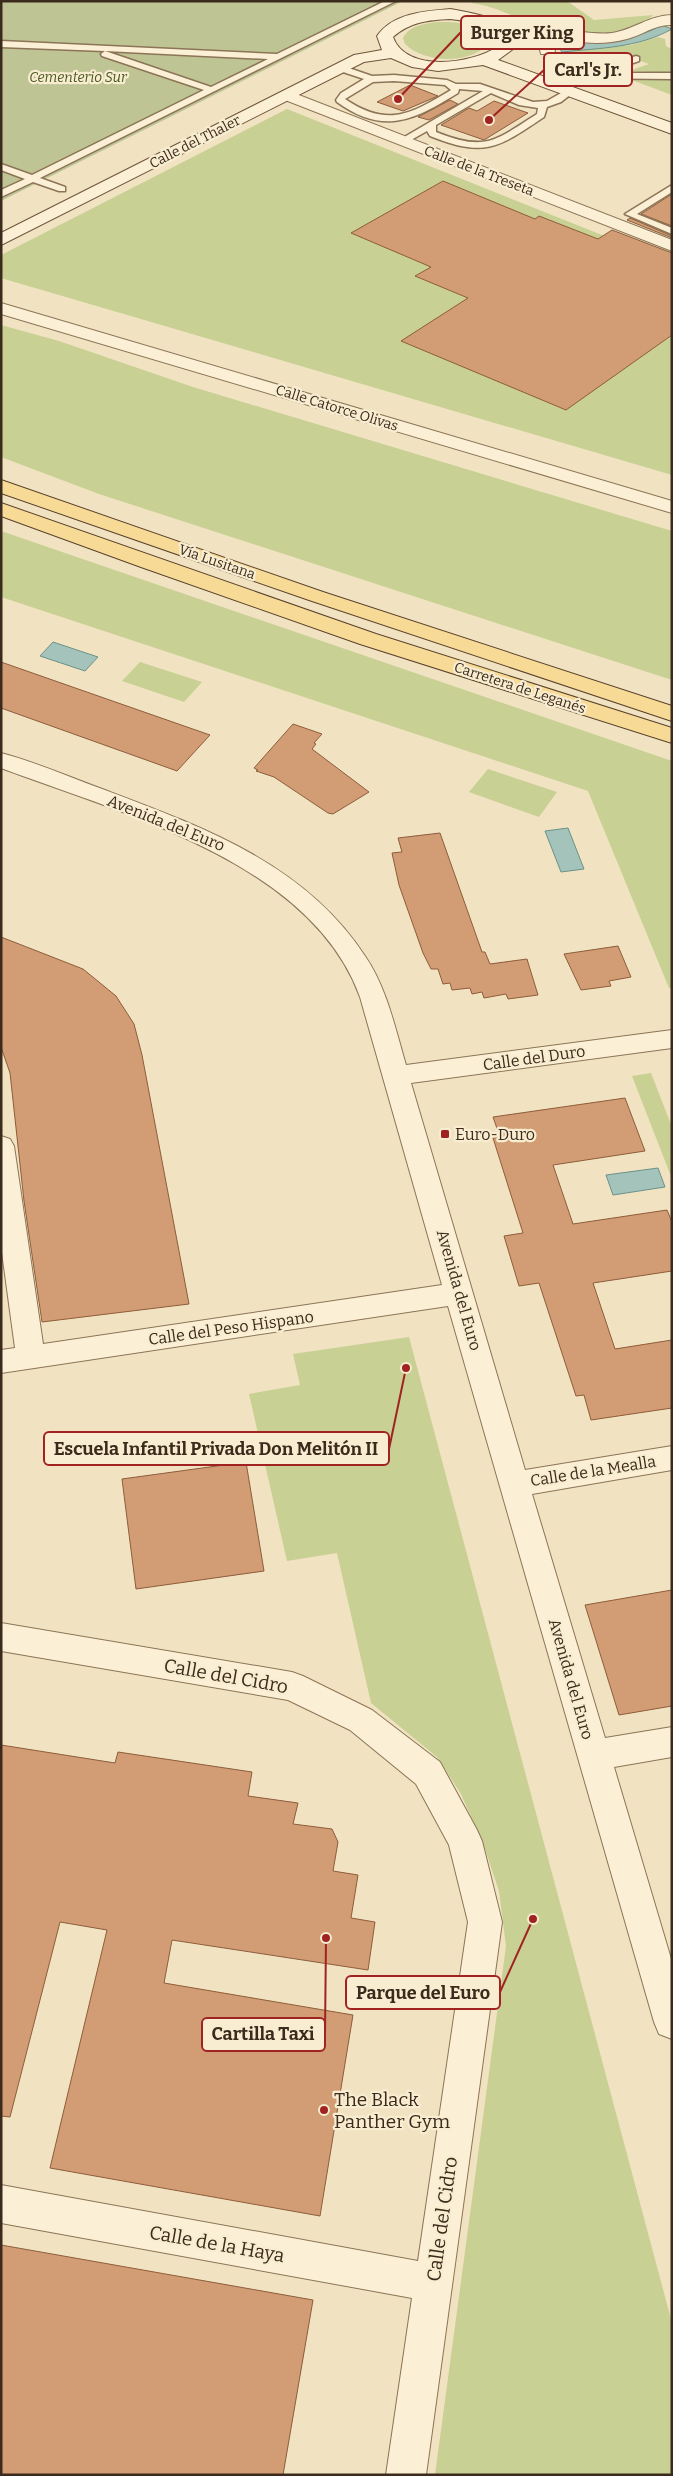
<svg xmlns="http://www.w3.org/2000/svg" width="673" height="2476" font-family="Bitter,serif">
<style>
.green{fill:#c8d094}
.cemetery{fill:#bec494}
.water{fill:#a4c3ba;stroke:#6a9289}
.building{fill:#d29c74;stroke:#8d5d3b}
.lines{fill:none;stroke-linecap:round;stroke-linejoin:round}
.lane-casing{stroke:#8c7457;stroke-width:3}
.street-casing{stroke:#8c7457;stroke-width:2}
.secondary-casing{stroke:#6e553a;stroke-width:2}
.primary-casing{stroke:#59422c;stroke-width:2}
.lane{fill:#fbf0d5;fill-rule:evenodd}
.street{fill:#fbf0d5;fill-rule:evenodd}
.secondary{fill:#fbf0d5;fill-rule:evenodd}
.primary{fill:#f7da96;fill-rule:evenodd}
.poi-dot{fill:#a02322;stroke:#f8edd1;stroke-width:2}
.labels{text-anchor:middle;dominant-baseline:central;stroke-width:4.5;stroke-linejoin:round;paint-order:stroke}
.far-park-label{font-size:14px;font-style:italic;fill:#4a5921;stroke:#f8edd1}
.far-street-label{font-size:14px;fill:#3b2b1c;stroke:#f8edd1}
.street-label{font-size:16px;fill:#3b2b1c;stroke:#f8edd1}
.poi-label{font-size:16px;fill:#3b2b1c;stroke:#f8edd1;text-anchor:start}
.near-street-label{font-size:19px;fill:#3b2b1c;stroke:#f8edd1}
.near-poi-label{font-size:19px;fill:#3b2b1c;stroke:#f8edd1;text-anchor:start}
.leader{fill:none;stroke:#a02322;stroke-width:2}
.callout-dot{fill:#a02322;stroke:#f8edd1;stroke-width:2}
.callout{fill:#f8edd1;stroke:#a02322;stroke-width:2}
.callout-label{font-size:18px;text-anchor:middle;font-weight:bold;fill:#3b2b1c}
</style>
<rect width="100%" height="100%" fill="#f1e3c1"/>
<path class="green" d="M475 1H567L594 20 653 15C627 42 576 36 543 27 518 20 497 6 471 3Z
M437 22C455 22 476 22 488 38V44C469 65 424 63 405 44L403 38C410 25 424 24 437 22Z
M658 37 665 39 666 46 672 49V73L629 71 649 64 625 55 607 61 587 62 576 61 553 53 631 45Z
M633 78 672 79V95L629 79Z
M287 109 672 263V475L1 278V255Z
M1 325 59 341 193 387 672 531V680L99 494 1 457Z
M1 531 672 761V987L669 988 588 791 1 597Z
M140 662 202 682 184 702 122 681Z
M488 769 557 792 539 817 469 792Z
M651 1073 672 1127V1179L632 1076Z
M409 1337 672 2323V2475H435L506 1946 499 1891 485 1849 461 1794 437 1757 371 1703 337 1553 287 1561 249 1394 300 1385 293 1354Z"/>
<path class="cemetery" d="M1 1H403L1 201Z"/>
<path class="water" d="M662 25 672 29C638 48 600 48 562 52L553 40C594 43 625 45 662 25Z
M53 642 98 657 85 671 40 656Z
M568 828 584 869 561 872 545 831Z
M658 1168 665 1187 613 1195 606 1175Z"/>
<path class="building" d="M410 85 438 96 403 111 377 102Z
M450 100 458 104 429 120 418 117Z
M494 101 528 113 484 140 441 125 469 108 477 111Z
M443 181 535 219 539 216 598 239 612 230 672 253V335L566 410 401 341 468 298 415 276 431 267 351 233Z
M672 194V226L641 214Z
M630 218 672 236V238L627 220Z
M1 662 144 712 210 735 177 771 1 708Z
M293 724 322 734 314 743 316 744 312 749 369 792 333 814 328 813 274 777 256 771 258 770 254 768Z
M440 833 482 952H485L490 964 527 959 538 995 508 999 506 994 484 998 482 992 472 994 470 988 452 990 450 983 443 984 438 969H431L423 953 399 885 392 853 402 852 398 838Z
M1 937 83 969 116 996 134 1024 142 1055 189 1304 42 1322 24 1201 10 1073 1 1047Z
M618 946 631 977 609 981 611 986 581 990 564 954Z
M625 1098 645 1151 553 1165 573 1224 667 1210 672 1222V1271L593 1283 615 1349 672 1340V1408L591 1420 584 1395 576 1396 539 1283 519 1286 504 1236 523 1233 493 1138 500 1137 493 1117Z
M246 1462 264 1571 136 1589 122 1479Z
M672 1590V1706L619 1715 585 1605Z
M1 1745 115 1763 118 1752 252 1772 248 1796 298 1803 293 1824 332 1829 338 1842 333 1871 358 1875 351 1918 375 1922 368 1970 172 1940 164 1983 353 2015 320 2216 50 2168 107 1930 60 1922 10 2117 1 2116Z
M1 2245 313 2300 283 2475H1Z"/>
<g class="lines">
<defs>
<path id="lane" d="M385 1H396L40 178 65 187V191H59L33 182 1 197V190L25 179 1 170V164L32 175 204 90 102 56 101 54 105 51 1 47V41L277 54ZM105 51 268 59 211 87Z
M636 56 639 57V61L613 70 558 73 554 70 558 67 612 64Z
M340 65 372 76 394 75 447 80 456 84H480L533 102 547 101 568 89 575 91 561 102 547 107 544 117C498 148 485 158 430 136L427 131 404 144 399 141 401 139 483 91 459 89 458 93C414 120 384 136 337 102L336 100 341 93 364 79 337 70 336 68ZM394 81 445 85 451 90C411 114 388 128 345 99L373 82ZM491 93 519 105 538 108 537 114C495 141 485 152 436 132V125Z
M575 73H672V79L572 78V74Z
M672 185V192L637 214 672 228V234L625 214Z"/>
<path id="street" d="M672 15V25C655 24 643 35 627 39 602 46 578 42 553 39L555 51 553 54H541L536 34 539 31C559 26 589 36 612 33 633 30 650 15 672 15Z
M286 90 672 240V251L280 98 278 95Z
M1 303 672 501V513L1 314Z
M1 753C36 762 71 778 105 790 203 827 305 864 365 956 387 988 395 1028 406 1065L672 1030V1048L411 1083 525 1470 672 1446V1470L532 1494 605 1738 672 1727V1757L614 1767 672 1962V2039L659 2034 654 2022 448 1306 1 1373V1350L15 1348 1 1245V1136L10 1139 14 1146 43 1344 442 1285 360 997C311 862 123 814 1 768Z
M1 1623 292 1672 303 1676 372 1710 440 1762 477 1830 482 1841 502 1922 426 2475H386L412 2298 1 2223V2185L418 2261 468 1922 449 1845 416 1784 350 1730 288 1700 1 1651Z"/>
<path id="secondary" d="M450 9C466 12 509 18 514 37 515 40 513 46 513 49L498 60 672 123V134L483 65 438 71 412 67 391 58 364 62 1 245V233L354 55 382 50 377 36C393 13 425 11 450 9ZM450 19C468 21 485 24 498 38L497 47C471 64 406 73 393 37 410 22 428 20 450 19Z"/>
<path id="primary" d="M1 480 323 592 672 706V721L309 600 1 493Z
M1 503 376 634 672 728V743L360 644 141 567 1 516Z"/>
</defs>
<use href="#lane" class="lane-casing"/>
<use href="#street" class="street-casing"/>
<use href="#secondary" class="secondary-casing"/>
<use href="#primary" class="primary-casing"/>
<use href="#lane" class="lane"/>
<use href="#street" class="street"/>
<use href="#secondary" class="secondary"/>
<use href="#primary" class="primary"/>
</g>
<g class="poi-dot">
<rect x="440" y="1129" width="10" height="10" rx="2.5"/>
<circle cx="324" cy="2110" r="5"/>
</g>
<g class="labels">
<g class="far-park-label">
<text x="78" y="77">Cementerio Sur</text>
</g>
<g class="far-street-label">
<text transform="translate(195 142) rotate(-27)">Calle del Thaler</text>
<text transform="translate(479 171) rotate(21)">Calle de la Treseta</text>
<text transform="translate(337 408) rotate(17)">Calle Catorce Olivas</text>
<text transform="translate(217 562) rotate(19)">Vía Lusitana</text>
<text transform="translate(520 688) rotate(18)">Carretera de Leganés</text>
</g>
<g class="street-label">
<text transform="translate(166 823) rotate(22)">Avenida del Euro</text>
<text transform="translate(534 1058) rotate(-8)">Calle del Duro</text>
<text transform="translate(459 1290) rotate(74)">Avenida del Euro</text>
<text transform="translate(231 1328) rotate(-8)">Calle del Peso Hispano</text>
<text transform="translate(593 1471) rotate(-9)">Calle de la Mealla</text>
<text transform="translate(571 1679) rotate(74)">Avenida del Euro</text>
</g>
<g class="poi-label">
<text x="455" y="1134">Euro-Duro</text>
</g>
<g class="near-street-label">
<text transform="translate(226 1676) rotate(10)">Calle del Cidro</text>
<text transform="translate(442 2219) rotate(-82)">Calle del Cidro</text>
<text transform="translate(217 2244) rotate(10)">Calle de la Haya</text>
</g>
<g class="near-poi-label">
<text x="334" y="2099">The Black<tspan x="334" dy="22">Panther Gym</tspan></text>
</g>
</g>
<path class="leader" d="M398 99L461 32M489 120L544 70M406 1368L389 1449M533 1919L500 1992M326 1938L325 2034"/>
<g class="callout-dot">
<circle cx="398" cy="99" r="5"/>
<circle cx="489" cy="120" r="5"/>
<circle cx="406" cy="1368" r="5"/>
<circle cx="533" cy="1919" r="5"/>
<circle cx="326" cy="1938" r="5"/>
</g>
<g class="callout">
<rect x="461" y="16" width="123" height="33" rx="5"/>
<rect x="544" y="53" width="88" height="33" rx="5"/>
<rect x="44" y="1432" width="345" height="33" rx="5"/>
<rect x="346" y="1976" width="154" height="33" rx="5"/>
<rect x="202" y="2018" width="123" height="33" rx="5"/>
</g>
<g class="callout-label">
<text x="522" y="39">Burger King</text>
<text x="588" y="76">Carl's Jr.</text>
<text x="216" y="1455">Escuela Infantil Privada Don Melitón II</text>
<text x="423" y="1999">Parque del Euro</text>
<text x="263" y="2040">Cartilla Taxi</text>
</g>
<rect width="673" height="2476" fill="none" stroke="#3b2b1c" stroke-width="5"/>
</svg>
